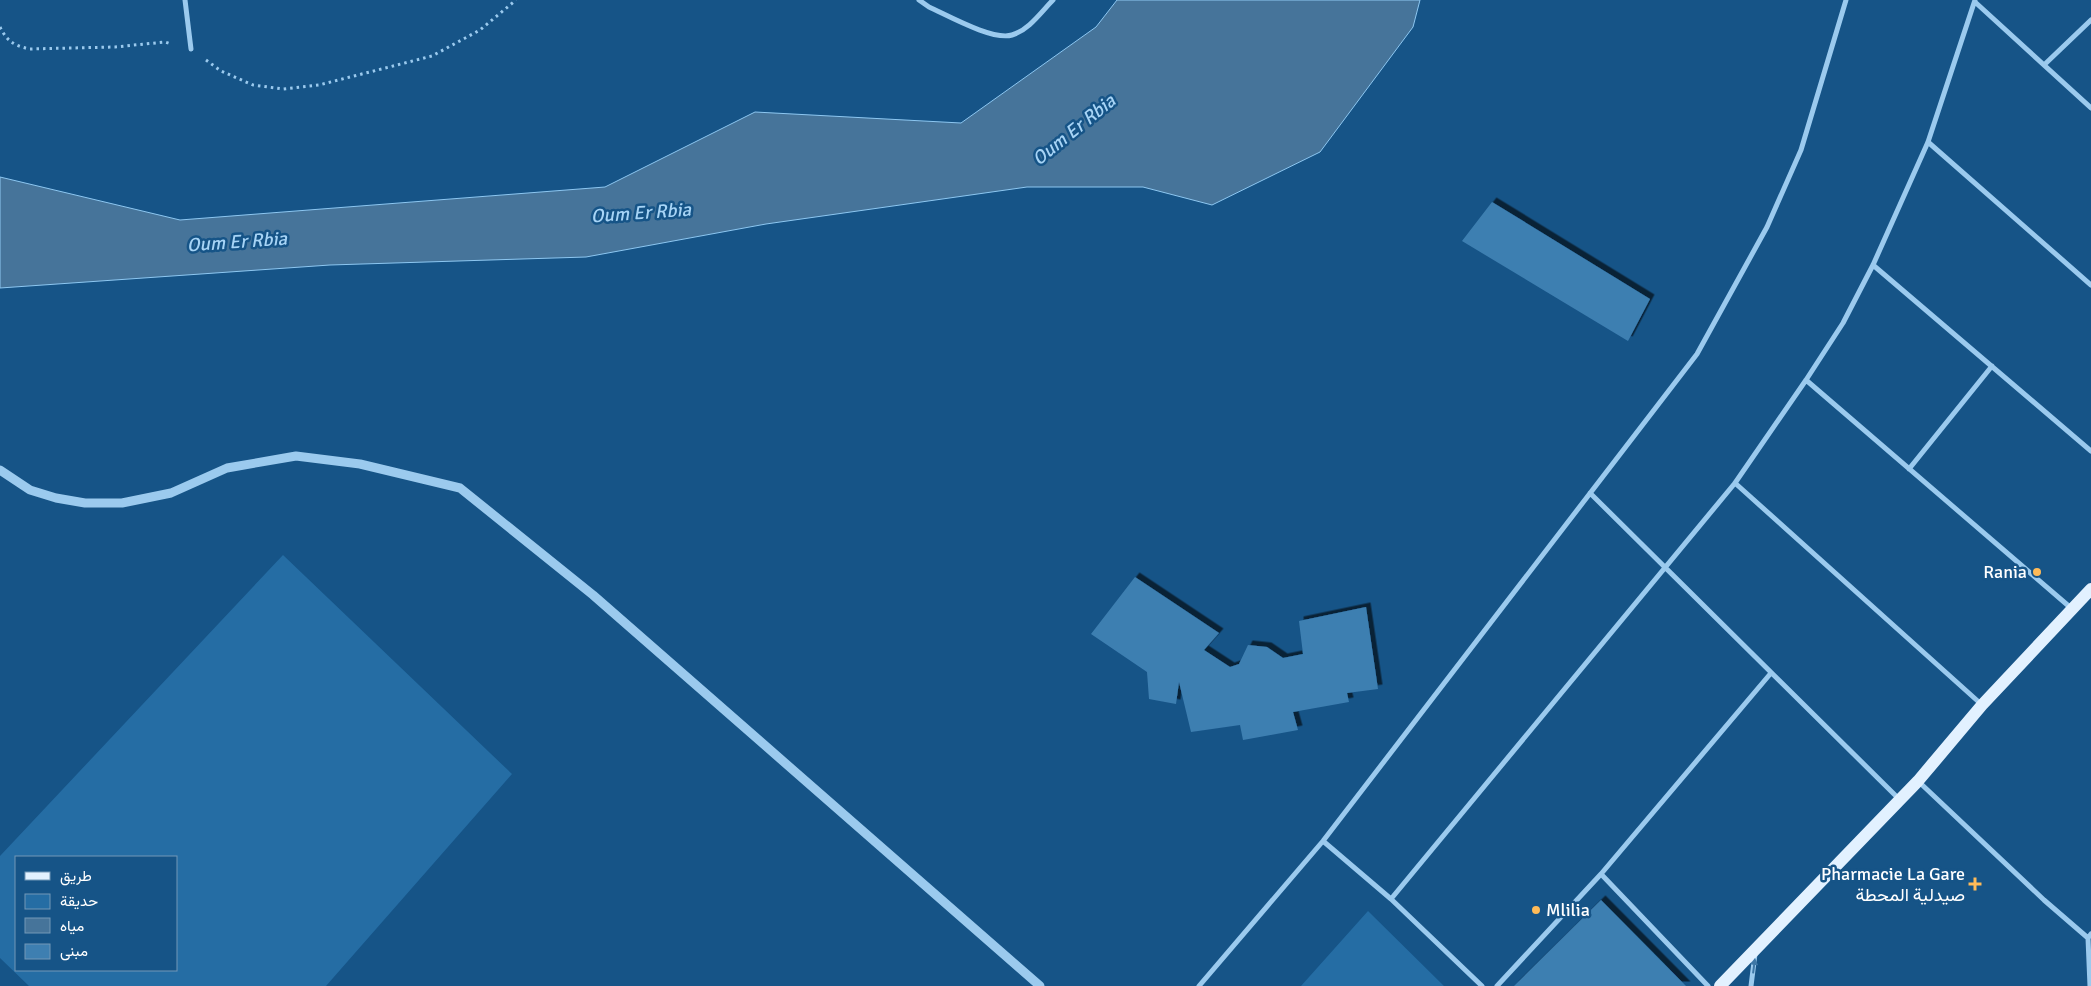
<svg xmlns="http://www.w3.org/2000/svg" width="2091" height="986" font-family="Signika,Vazirmatn,sans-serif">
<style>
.green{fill:#256da4;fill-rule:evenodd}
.water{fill:#46749a;stroke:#8dc7f1}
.building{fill:#3e7fb1;filter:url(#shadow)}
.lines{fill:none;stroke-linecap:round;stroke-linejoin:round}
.path{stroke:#9bcaee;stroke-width:3;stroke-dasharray:2.5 4;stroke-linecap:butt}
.minor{stroke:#9bcaee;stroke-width:5}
.tertiary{stroke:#9bcaee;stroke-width:9}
.primary{stroke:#e2f1ff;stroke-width:12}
.oneway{fill:#3e77a6}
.poi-dot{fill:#ffbb58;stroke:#165487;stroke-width:2}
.labels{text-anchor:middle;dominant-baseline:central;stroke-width:5;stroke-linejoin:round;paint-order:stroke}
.poi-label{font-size:18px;fill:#fff;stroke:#165487;text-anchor:end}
.water-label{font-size:19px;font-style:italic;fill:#a7d4f6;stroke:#165487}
</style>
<defs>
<filter id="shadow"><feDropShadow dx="4.5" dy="-4.5" stdDeviation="0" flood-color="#0009"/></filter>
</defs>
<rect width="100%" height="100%" fill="#165487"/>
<path class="green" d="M283 555 512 774 326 986H29L0 958V856ZM176 857V970H16V857Z
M1368 911 1444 986H1301Z"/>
<path class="water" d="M1117 0H1420L1413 27 1320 152 1212 205 1143 187H1027L766 224 586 257 330 265 0 288V177L180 220 605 187 755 112 961 123 1096 27Z"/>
<path class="building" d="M1492 202 1650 299 1628 341 1462 241Z
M1135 577 1219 633 1204 650 1230 667 1239 664 1248 645 1267 647 1283 658 1303 654 1299 621 1366 607 1378 689 1347 693 1349 702 1293 712 1298 730 1243 740 1240 725 1191 732 1179 682 1176 704 1149 699 1147 672 1091 634Z
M1601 900 1686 986H1514Z"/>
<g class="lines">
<path class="path" d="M0 27C7 41 13 45 29 49L115 47 165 42 171 44
M206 60 221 71 253 85 283 89 319 85 432 56 480 30 516 0"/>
<path class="minor" d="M185 0 191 49
M919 0 929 7C947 15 993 41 1012 35 1029 30 1041 12 1053 0
M1975 2 2091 108
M2044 65 2091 20
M1928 142 2091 285
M1873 265 2091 451
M1806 380 2071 608
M1909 469 1992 366
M1735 483 1981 704
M1590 493 1899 799
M1918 781 2044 900 2088 938
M1323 841 1391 899 1482 986
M1601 874 1708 986
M1391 899 1735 483 1806 380 1843 323 1873 265 1928 142 1975 0
M1199 986 1323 841 1697 354 1767 227 1801 150 1846 0
M1497 986 1601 874 1771 673
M1751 986 1755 954
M2090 986 2088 938 2091 934"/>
<path class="tertiary" d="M0 470 30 490 56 498 85 503H122L171 493 227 468 296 456 360 464 460 488 593 595 1040 986"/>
<path class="primary" d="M1720 986 1918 781 1982 705 2091 589"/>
</g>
<defs><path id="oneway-solid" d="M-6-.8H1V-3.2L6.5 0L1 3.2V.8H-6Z" transform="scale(1.25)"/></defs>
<use class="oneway" href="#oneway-solid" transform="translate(1754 966) rotate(-83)"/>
<g class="poi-dot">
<circle cx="2037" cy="572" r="5"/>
<path d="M1972.5 876.5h5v5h5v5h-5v5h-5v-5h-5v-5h5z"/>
<circle cx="1536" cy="910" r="5"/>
</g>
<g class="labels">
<g class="poi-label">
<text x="2027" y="572">Rania</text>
<text x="1965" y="874">Pharmacie La Gare<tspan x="1965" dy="21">صيدلية المحطة</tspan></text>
<text x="1546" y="910" text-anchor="start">Mlilia</text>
</g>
<g class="water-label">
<text transform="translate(1074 130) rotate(-39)">Oum Er Rbia</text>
<text transform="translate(641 213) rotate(-4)">Oum Er Rbia</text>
<text transform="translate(237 242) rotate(-4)">Oum Er Rbia</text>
</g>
</g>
<rect x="15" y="856" width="162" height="115" fill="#165487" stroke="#7398b7"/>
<rect x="25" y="872" width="25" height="8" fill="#e2f1ff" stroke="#7398b7"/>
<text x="60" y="881" font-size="15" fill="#ffffff">طريق</text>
<rect x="25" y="894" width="25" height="15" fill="#256da4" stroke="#7398b7"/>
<text x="60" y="906" font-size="15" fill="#ffffff">حديقة</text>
<rect x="25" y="918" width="25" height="15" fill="#46749a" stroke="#7398b7"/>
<text x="60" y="931" font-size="15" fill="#ffffff">مياه</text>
<rect x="25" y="944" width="25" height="15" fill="#3e7fb1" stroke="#7398b7"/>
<text x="60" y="956" font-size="15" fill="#ffffff">مبنى</text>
</svg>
